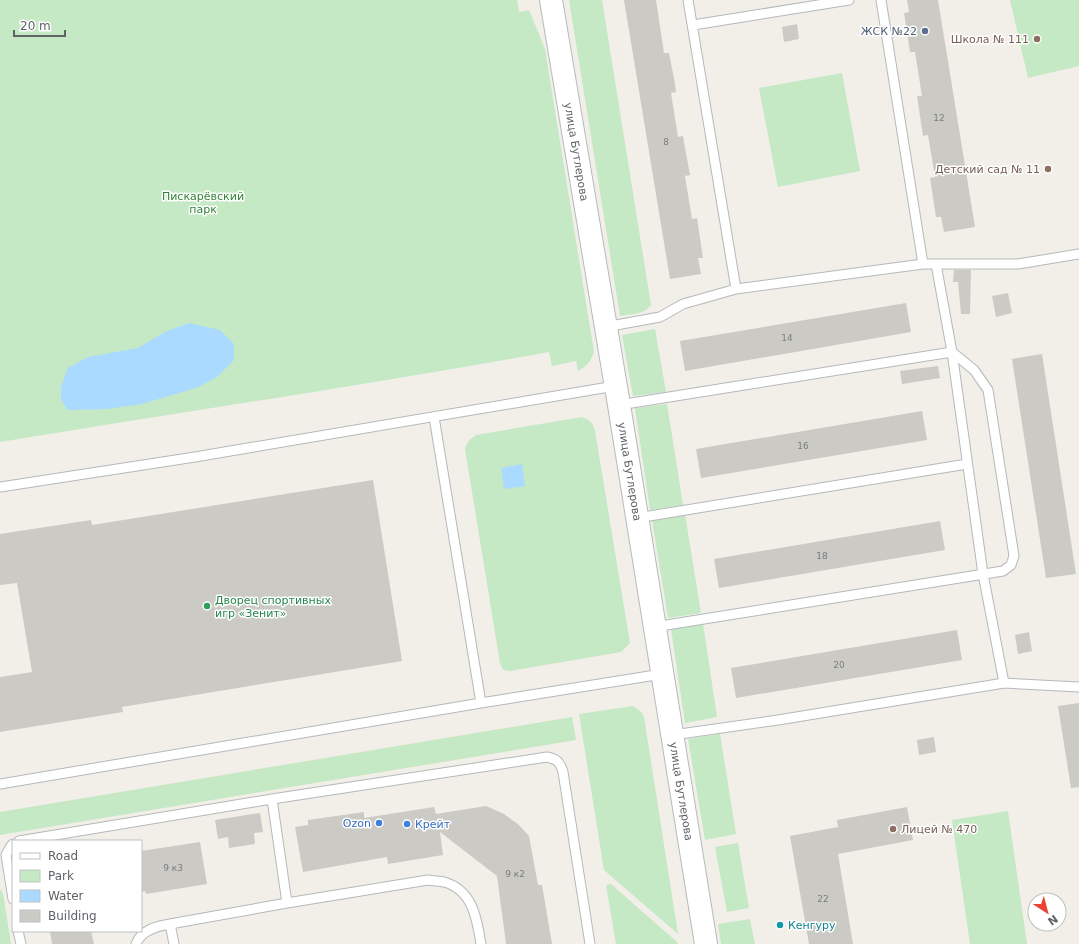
<svg xmlns="http://www.w3.org/2000/svg" width="1079" height="944" font-family="'DejaVu Sans',sans-serif">
<style>
.green{fill:#c5e8c5}
.water{fill:#aadaff}
.building{fill:#cccac5}
.lines{fill:none;stroke-linecap:round;stroke-linejoin:round}
.lane-casing{stroke:#b5b8bc;stroke-width:11}
.secondary-casing{stroke:#b6babf;stroke-width:24}
.lane{stroke:#fff;stroke-width:9}
.secondary{stroke:#fff;stroke-width:22}
.service-dot{fill:#5c6f8a;stroke:#fff;stroke-width:1.5}
.education-dot{fill:#8d6e63;stroke:#fff;stroke-width:1.5}
.leisure-dot{fill:#2e9e5b;stroke:#fff;stroke-width:1.5}
.shop-dot{fill:#3f7fe0;stroke:#fff;stroke-width:1.5}
.culture-dot{fill:#0f9aa8;stroke:#fff;stroke-width:1.5}
.labels{text-anchor:middle;dominant-baseline:central;stroke-width:3;stroke-linejoin:round;paint-order:stroke}
.number-label{font-size:9px;fill:#7a7d7f}
.service-label{font-size:11px;fill:#4e5e75;stroke:#fff;text-anchor:end}
.education-label{font-size:11px;fill:#785e54;stroke:#fff;text-anchor:end}
.street-label{font-size:11px;fill:#5f6368;stroke:#fff}
.park-label{font-size:11px;fill:#348238;stroke:#fff}
.leisure-label{font-size:11px;fill:#27864d;stroke:#fff;text-anchor:start}
.shop-label{font-size:11px;fill:#366cbe;stroke:#fff;text-anchor:end}
.culture-label{font-size:11px;fill:#0d838f;stroke:#fff;text-anchor:start}
</style>
<rect width="100%" height="100%" fill="#f1efe8"/>
<path class="green" d="M0 0H517L519 12 529 10 545 49 594 352C591 361 587 366 578 371L576 361 552 366 549 352C366 385 183 412 0 442Z
M569 0H602L651 305C644 315 631 314 620 316Z
M1010 0H1079V66L1028 78Z
M842 73 860 171 778 187 759 88Z
M655 329 666 392 633 396 622 335Z
M667 404 683 505 650 510 635 408Z
M582 417C590 420 593 423 595 431L630 643 621 652 510 671 503 670 500 663 465 449C467 442 470 439 476 435Z
M685 514 701 613 668 618 652 520Z
M703 624 717 717 685 723 671 629Z
M633 706 641 712 644 717 678 934 604 870 579 714Z
M572 717 576 740 0 835V812Z
M720 734 736 834 705 840 688 739Z
M1008 811 1027 944H970L952 820Z
M738 843 749 908 727 912 715 847Z
M611 884 677 942 678 944H616L606 885Z
M0 889 3 893 11 944H0Z
M750 919 755 944H721L718 924Z"/>
<path class="water" d="M189 323 220 330 234 344V360L217 377 196 388 142 404 107 409 68 410 61 400V387L68 368 88 357 138 348 165 332Z
M522 464 525 486 504 489 501 468Z"/>
<path class="building" d="M624 0H656L664 53H669L675 84 676 92 671 93 678 137 683 136 685 148 690 175 685 176 692 219 697 218 703 258H698L701 274 670 279Z
M907 0H938L975 227 944 232 941 217H936L930 178 935 177 928 135 923 136 917 96H922L915 52H910L904 13 909 12Z
M797 24 799 39 784 42 782 27Z
M954 270H971L970 314H961L958 282H953Z
M1008 293 1012 313 996 317 992 296Z
M906 303 911 332 685 371 680 341Z
M1042 354 1076 574 1046 578 1012 359Z
M938 366 940 378 902 384 900 371Z
M922 411 927 440 701 478 696 449Z
M373 480 402 661 122 707 123 712 0 732V677L32 672 17 583 0 585V534L91 520 92 525Z
M940 521 945 550 719 588 714 559Z
M957 630 962 660 736 698 731 668Z
M1029 632 1032 651 1018 654 1015 635Z
M1079 703V787L1071 788 1058 706Z
M934 737 936 752 919 755 917 740Z
M486 806 504 814 519 825 529 836 538 885H542L552 944H506L497 876 440 832 443 855 388 864 387 857 303 872 295 827 308 825V820L364 812V818L434 807 436 814Z
M907 807 913 840 838 854 853 944H809L790 836 838 827 837 820Z
M260 813 263 832 254 833 255 844 229 848 228 837 218 839 215 820Z
M200 842 207 884 146 894 145 891 141 892V851Z
M50 931H91L94 944H52Z"/>
<g class="lines">
<defs>
<path id="lane" d="M688 0 736 289
M881 0 923 264
M693 25 849 0
M936 264 952 352 983 574 1004 683
M605 327 660 317 683 304 736 289 923 264H1018L1079 254
M619 405 952 352 974 370 988 390 1014 556 1011 565 1003 571 654 627
M434 417 481 703
M0 487 195 457 615 386
M637 518 967 464
M673 735 778 720 1004 683 1079 687
M0 784 481 703 662 674
M272 799 287 903
M19 841 272 799 547 757C557 759 560 762 563 772L590 944
M13 844 11 846 6 855 13 899
M18 931 21 944
M136 944C141 930 157 926 170 924
M174 944 170 924 287 903 428 880C433 881 439 881 444 882 473 890 477 919 481 944"/>
<g id="secondary">
<path id="s1" d="M551 0 619 405 706 944"/>
</g>
</defs>
<use href="#lane" class="lane-casing"/>
<use href="#secondary" class="secondary-casing"/>
<use href="#lane" class="lane"/>
<use href="#secondary" class="secondary"/>
</g>
<circle class="service-dot" cx="925" cy="31" r="4"/>
<g class="education-dot">
<circle cx="1037" cy="39" r="4"/>
<circle cx="1048" cy="169" r="4"/>
<circle cx="893" cy="829" r="4"/>
</g>
<circle class="leisure-dot" cx="207" cy="606" r="4"/>
<g class="shop-dot">
<circle cx="379" cy="823" r="4"/>
<circle cx="407" cy="824" r="4"/>
</g>
<circle class="culture-dot" cx="780" cy="925" r="4"/>
<g class="labels">
<g class="number-label">
<text x="939" y="118">12</text>
<text x="666" y="142">8</text>
<text x="787" y="338">14</text>
<text x="803" y="446">16</text>
<text x="822" y="556">18</text>
<text x="839" y="665">20</text>
<text x="173" y="868">9 к3</text>
<text x="515" y="874">9 к2</text>
<text x="823" y="899">22</text>
</g>
<g class="service-label">
<text x="917" y="31">ЖСК №22</text>
</g>
<g class="education-label">
<text x="1029" y="39">Школа № 111</text>
<text x="1040" y="169">Детский сад № 11</text>
<text x="901" y="829" text-anchor="start">Лицей № 470</text>
</g>
<g class="street-label">
<text stroke="none"><textPath href="#s1" startOffset="154">улица Бутлерова</textPath></text>
<text stroke="none"><textPath href="#s1" startOffset="478">улица Бутлерова</textPath></text>
<text stroke="none"><textPath href="#s1" startOffset="802">улица Бутлерова</textPath></text>
</g>
<g class="park-label">
<text x="203" y="196">Пискарёвский<tspan x="203" dy="13">парк</tspan></text>
</g>
<g class="leisure-label">
<text x="215" y="600">Дворец спортивных<tspan x="215" dy="13">игр «Зенит»</tspan></text>
</g>
<g class="shop-label">
<text x="371" y="823">Ozon</text>
<text x="415" y="824" text-anchor="start">Крейт</text>
</g>
<g class="culture-label">
<text x="788" y="925">Кенгуру</text>
</g>
</g>
<rect x="12" y="840" width="130" height="92" fill="#ffffff" stroke="#bfc1c3"/>
<rect x="20" y="853" width="20" height="6" fill="#ffffff" stroke="#bfc1c3"/>
<text x="48" y="860" font-size="12" fill="#5f6368">Road</text>
<rect x="20" y="870" width="20" height="12" fill="#c5e8c5" stroke="#bfc1c3"/>
<text x="48" y="880" font-size="12" fill="#5f6368">Park</text>
<rect x="20" y="890" width="20" height="12" fill="#aadaff" stroke="#bfc1c3"/>
<text x="48" y="900" font-size="12" fill="#5f6368">Water</text>
<rect x="20" y="910" width="20" height="12" fill="#cccac5" stroke="#bfc1c3"/>
<text x="48" y="920" font-size="12" fill="#5f6368">Building</text>
<g transform="translate(1047 912) rotate(144)"><circle r="19" fill="#ffffff" stroke="#bfc1c3"/>
<path d="M0-3L7 15L0 10L-7 15Z" fill="#ea4335"/>
<text y="-6" font-size="11" font-weight="bold" text-anchor="middle" fill="#5f6368">N</text>
</g>
<path d="M14 30v6h51v-6" fill="none" stroke="#5f6368" stroke-width="2"/>
<text x="20" y="30" font-size="12" fill="#5f6368" stroke="#ffffff" stroke-width="3" paint-order="stroke">20 m</text>
</svg>
